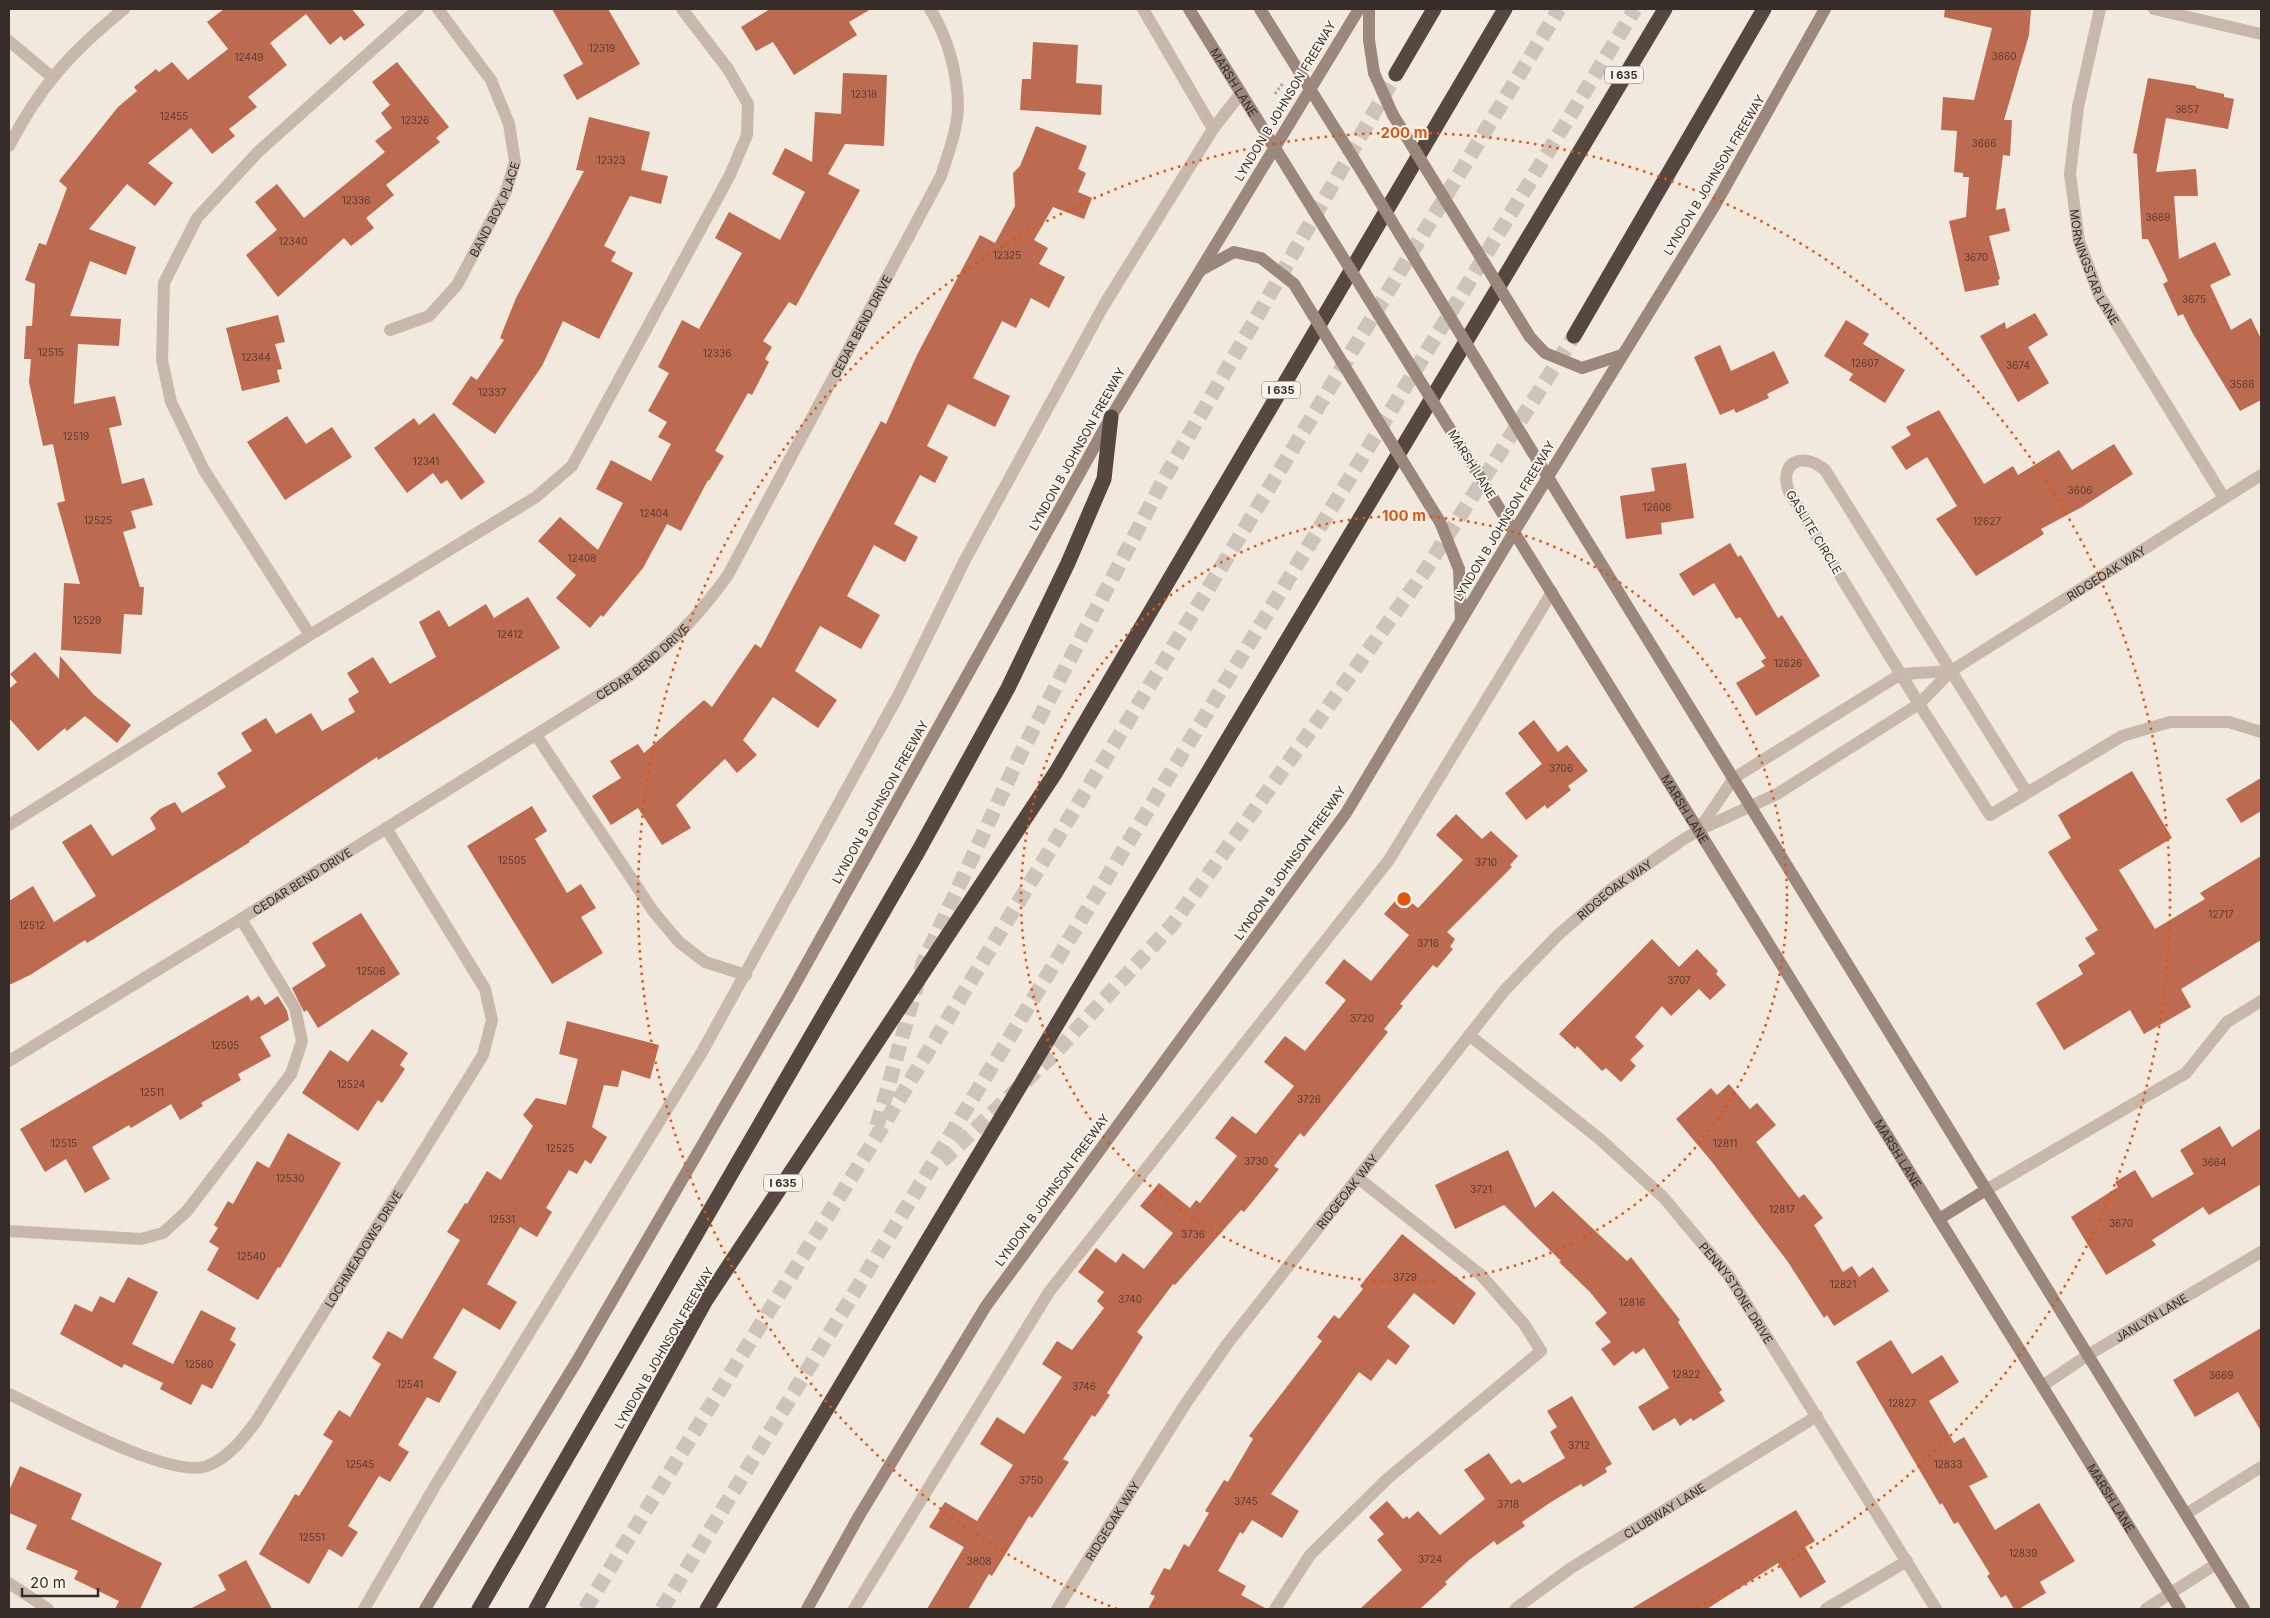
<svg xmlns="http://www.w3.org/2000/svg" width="2270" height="1618" font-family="Inter,sans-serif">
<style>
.building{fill:#bc6a50}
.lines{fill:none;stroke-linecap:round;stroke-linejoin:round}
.highway-tunnel{stroke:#ccc3ba;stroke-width:15;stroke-dasharray:15 8;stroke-linecap:butt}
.path{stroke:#b4a295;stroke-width:3;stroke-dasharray:2.5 2.5;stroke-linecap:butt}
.lane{stroke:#c8b8ab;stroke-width:12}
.street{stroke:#c8b8ab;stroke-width:12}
.secondary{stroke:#9b877c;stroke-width:12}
.highway{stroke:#564841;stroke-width:15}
.secondary-bridge{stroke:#9b877c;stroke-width:12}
.ring{fill:none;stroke:#df570d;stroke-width:2.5;stroke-dasharray:2.5 5}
.labels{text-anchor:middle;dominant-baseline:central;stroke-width:4;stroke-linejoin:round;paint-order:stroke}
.number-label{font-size:10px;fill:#583c33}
.shield{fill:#f8f2ea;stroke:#706863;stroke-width:1}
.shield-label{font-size:11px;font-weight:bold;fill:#362d29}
.street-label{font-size:12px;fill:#362d29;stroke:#f8f2ea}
.centre{fill:#df570d;stroke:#f8f2ea;stroke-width:2.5}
.ring-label{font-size:15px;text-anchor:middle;font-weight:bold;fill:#df570d;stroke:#f8f2ea;stroke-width:4;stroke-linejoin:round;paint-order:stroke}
</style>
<rect width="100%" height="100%" fill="#f1e8de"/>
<path class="building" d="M224 9H352L365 25 344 41 341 36 330 45 306 14 270 43 287 65 248 97 257 107 229 129 235 136 212 154 191 128 148 163 173 183 155 206 127 184 89 229 136 247 126 275 90 261 70 316 121 319 119 346 78 344 74 404 115 396 122 425 109 428 122 484 144 478 153 505 131 511 136 528 123 532 140 587H144L142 615 124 614 121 654 61 650 64 583 80 584 57 503 65 501 53 444 43 446 29 382 31 359H24L26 326H32L35 284 25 280 39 243 46 245 67 188 59 181 118 107 137 91 134 87 156 69 159 72 172 62 188 80 228 49 207 22Z
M552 9H608L640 64 577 100 563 75 583 64Z
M770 9H871L849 22 857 35 794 75 773 42 756 51 741 27Z
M1945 9H2031L2029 35 2004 120H2012L2010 156 2003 155 1996 210 2005 208 2010 231 1989 236 2000 279 1998 280 1999 285 1965 292 1949 221 1966 217 1969 177H1963V173L1954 172 1957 131 1941 130 1943 97 1974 100 1992 28 1944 17Z
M1033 42 1078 45 1076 83 1102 85 1101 115 1020 110 1022 79H1031Z
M397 62 449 127 436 138 440 142 386 185 394 195 366 218 374 228 351 246 344 238 278 297 246 255 277 230 255 202 277 184 304 218 385 152 375 141 392 128 381 113 390 105 372 82Z
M843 73 887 75 884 146 845 144 828 174 860 190 796 306 789 302 763 341 772 347 765 359 769 362 752 395 748 393 715 451 724 456 709 481 708 480 681 531 667 524 643 568 603 617 601 615 590 628 556 598 576 575 538 541 560 517 598 550 623 503 596 489 611 460 651 481 671 444 658 437 667 422 648 411 669 373 658 367 682 320 699 329 742 253 715 238 729 212 780 240 805 192 772 174 785 148 812 162 815 112 841 114Z
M2148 78 2196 86V88L2224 94V97L2234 99 2228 129 2166 118 2156 172 2196 169 2198 196H2174L2179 259 2215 242 2231 275 2210 285 2231 330 2251 318 2261 339V400L2240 411 2192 332 2183 314 2178 316 2163 284 2168 281 2148 239H2142L2137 154 2133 153Z
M589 117 650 132 641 170 668 176 661 204 630 196 604 246 616 252 611 261 633 273 599 339 563 321 542 366 495 434 452 404 471 376 477 380 504 340 500 338 516 298 584 171 576 170Z
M1036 126 1087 146 1078 169 1086 173 1078 192 1092 198 1084 219 1053 207 1034 240 1048 248 1039 264 1065 277 1049 308 1031 298 1016 328 1002 321 973 378 1010 396 995 427 948 404 927 446 948 457 935 483 920 475 894 524 918 537 905 562 874 545 847 596 880 615 861 649 820 626 795 671 837 700 818 728 773 697 743 740 757 755 737 773 725 759 676 805 691 828 662 845 638 808 611 825 592 796 621 778 610 761 638 744 644 753 704 700 712 707 755 644 761 648 881 421 886 424 917 355 980 235 995 243 1015 206 1013 173 1020 166Z
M2035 313 2048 335 2028 347 2049 383 2018 402 1980 336 2005 322 2006 329Z
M278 315 285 342 275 344 282 369 277 370 280 382 242 391 226 328Z
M1846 320 1869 334 1863 344 1905 370 1885 403 1849 380 1853 374 1824 356Z
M1720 345 1731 371 1774 351 1789 383 1767 394 1769 398 1736 413 1734 409 1720 415 1694 357Z
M1939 410 1984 484 2013 466 2018 475 2059 450 2072 470 2114 444 2133 474 2082 507 2041 529 2044 534 1976 576 1936 519 1957 506 1927 457 1906 470 1891 447 1911 435 1906 427Z
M434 413 485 482 461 500 447 480 441 484 433 473 407 493 374 448 414 418 419 425Z
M287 416 306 444 332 427 352 457 285 500 247 442Z
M1686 463 1694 518 1661 523 1662 534 1626 539 1620 496 1655 491 1651 468Z
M1730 543 1738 557 1741 555 1778 618 1782 615 1820 676 1756 716 1736 683 1765 666 1761 661 1766 658 1740 617 1736 619 1714 583 1693 596 1679 574Z
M528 597 560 648 378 760 377 757 249 841 250 842 87 943 85 940 30 975 9 985V901L33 886 54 922 96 896 62 842 91 824 112 856 156 829 150 818 160 809 175 802 182 813 226 787 217 773 252 751 241 733 266 718 276 734 311 713 322 731 355 712 348 699 359 692 347 673 373 657 390 684 436 657 419 622 439 610 449 627 486 604 494 618Z
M35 652 59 679 60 656 94 695 131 725 117 743 85 716 67 731 65 728 38 751 9 718V689L17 682 10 674Z
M1534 720 1558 752 1567 745 1588 771 1568 786 1571 790 1547 809 1545 805 1526 820 1505 793 1542 764 1518 733Z
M2132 771 2172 838 2119 870 2155 929 2205 899 2200 893 2261 856V940L2181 989 2191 1007 2144 1034 2130 1010 2064 1050 2036 1003 2083 974 2078 965 2095 954 2085 938 2098 930 2048 852 2071 838 2058 815Z
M2261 778V811L2241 823 2226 799Z
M532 806 547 831 535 839 567 893 581 884 596 908 581 917 603 953 552 984 467 846Z
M1456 814 1482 839 1491 831 1518 856 1510 865 1512 867 1447 932 1455 939 1450 947 1453 949 1437 968 1433 965 1400 1004 1403 1006 1384 1029 1388 1032 1304 1137 1300 1133 1274 1166 1279 1169 1244 1212 1241 1210 1175 1285 1173 1284 1137 1332 1143 1337 1107 1393 1110 1395 1095 1417 1092 1415 1063 1459 1069 1462 1032 1518 1029 1516 992 1576 989 1574 968 1609H927L964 1547 929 1527 945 1502 977 1521 1013 1465 980 1444 997 1417 1024 1434 1062 1377 1042 1364 1057 1341 1072 1350 1104 1308 1097 1301 1104 1292 1078 1272 1096 1248 1116 1263 1123 1253 1144 1269 1173 1233 1140 1206 1159 1183 1190 1208 1196 1200 1200 1203 1237 1156 1215 1138 1232 1116 1256 1134 1294 1086 1264 1062 1285 1036 1305 1051 1346 1000 1325 983 1344 959 1371 981 1409 935 1384 914 1401 894 1418 908 1463 860 1436 835Z
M361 913 400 974 318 1028 307 1010 304 1012 292 988 326 966 312 943Z
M1652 939 1679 967 1697 949 1718 971 1716 974 1726 985 1710 1000 1699 989 1671 1016 1662 1006 1635 1037 1644 1046 1630 1060 1636 1066 1621 1082 1606 1068 1602 1071 1577 1046 1575 1049 1559 1034Z
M248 995 251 1001 259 996 265 1005 278 996 287 1011 289 1020 260 1037 271 1056 238 1074 241 1080 201 1103 203 1106 180 1120 171 1104 131 1128 129 1125 92 1147 110 1179 85 1193 66 1159 45 1172 20 1129Z
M567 1021 659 1045 650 1079 622 1070 618 1087 604 1085 592 1127 607 1137 591 1164 585 1160 577 1174 569 1170 546 1208 552 1212 537 1237 520 1227 487 1284 517 1302 500 1330 463 1308 433 1358 457 1372 439 1403 427 1397 398 1445 409 1452 390 1482 379 1476 348 1526 358 1532 342 1557 329 1549 309 1584 259 1554 295 1494 299 1496 333 1441 323 1435 339 1410 350 1417 381 1364 372 1358 388 1331 402 1339 460 1240 447 1232 465 1203 467 1204 487 1171 501 1180 533 1126 523 1115 536 1098 566 1105 578 1059 559 1054Z
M372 1029 408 1053 400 1065 405 1069 382 1103 378 1100 358 1131 302 1093 330 1050 348 1062Z
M1729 1084 1750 1109 1757 1103 1776 1125 1756 1142 1799 1198 1804 1194 1823 1218 1814 1225 1843 1272 1852 1266 1859 1277 1873 1267 1889 1291 1834 1326 1827 1315 1824 1318 1788 1262 1712 1162 1676 1119 1711 1088 1717 1095Z
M2220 1126 2232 1147 2261 1128V1184L2209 1215 2203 1207 2152 1240 2156 1245 2106 1275 2071 1217 2118 1187 2115 1182 2135 1170 2152 1198 2194 1174 2180 1150Z
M288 1133 341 1163 280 1268 278 1267 258 1300 207 1270 219 1248 209 1242 218 1228 214 1225 228 1201 233 1204 257 1161 269 1168Z
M1508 1150 1535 1208 1553 1191 1627 1261 1631 1257 1680 1320 1678 1322 1722 1390 1719 1392 1725 1401 1693 1421 1691 1418 1680 1426 1675 1418 1653 1431 1638 1407 1669 1388 1644 1348 1636 1354 1633 1351 1614 1366 1601 1349 1611 1342 1595 1323 1607 1313 1590 1292 1559 1262 1561 1261 1504 1205 1455 1229 1435 1185Z
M1402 1234 1476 1293 1454 1325 1414 1293 1387 1327 1410 1346 1396 1365 1388 1359 1371 1381 1359 1372 1271 1494 1299 1511 1282 1538 1252 1520 1243 1534 1240 1532 1218 1571 1246 1586 1241 1595 1267 1609H1148L1155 1596 1150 1594 1164 1568 1170 1570 1184 1544 1189 1547 1209 1513 1205 1511 1224 1480 1228 1482 1253 1439 1249 1436 1322 1341 1317 1337 1334 1315 1339 1319 1363 1289 1360 1286Z
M128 1277 158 1292 132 1344 173 1364 201 1310 236 1328 230 1340 236 1344 212 1389 202 1384 191 1405 160 1389 163 1383 124 1364 122 1368 60 1334 75 1304 92 1312 100 1296 114 1303Z
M2261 1328V1431L2238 1392 2195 1417 2173 1380Z
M1891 1340 1912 1374 1942 1355 1959 1382 1929 1401 1954 1443 1964 1437 1988 1477 1969 1486 1995 1530 2039 1503 2075 1561 2040 1582 2046 1593 2019 1609H2014L2006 1595 2001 1598 1987 1576 1990 1574 1958 1522 1954 1524 1942 1503 1940 1505 1856 1362Z
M1572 1396 1612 1464 1605 1468 1607 1472 1583 1487 1581 1484 1551 1502 1522 1522 1525 1526 1497 1545 1494 1541 1469 1560 1445 1582 1447 1584 1420 1609H1360L1402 1570 1377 1540 1384 1534 1369 1517 1387 1501 1403 1519 1407 1516 1409 1519 1418 1511 1440 1535 1485 1499 1464 1470 1489 1453 1511 1484 1519 1479 1523 1483 1565 1458 1550 1432 1557 1427 1547 1411Z
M20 1466 82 1494 71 1519 162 1563 140 1609H115L119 1601 74 1579 78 1571 26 1549 37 1525 9 1513V1491Z
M1796 1510 1815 1541 1805 1547 1826 1582 1800 1598 1778 1563 1707 1609H1631Z
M246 1560 272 1609H190L226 1590 218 1575Z"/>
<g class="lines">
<path class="highway-tunnel" d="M877 1126 923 963 1020 755 1165 477 1396 74
M942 1161 1054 1054 1172 925 1425 571 1574 336
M585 1609 872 1144 1559 9
M662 1609 1635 9"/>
<path class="path" d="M1275 94 1283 83"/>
<path class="lane" d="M1143 9 1213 129
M9 41 52 77
M310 635 204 470 171 402 162 360 164 283 197 218 258 152 418 9
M1919 704 1990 815 2027 793 1951 671
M536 735 653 911 679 942 705 962 746 975
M2027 793 2122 736 2170 722H2229L2261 732
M9 825 310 635 536 497 572 466 730 175 747 135 748 104 728 69 682 9
M1986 1190 2186 1073 2227 1022 2261 1001
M9 1231 141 1239 163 1233 187 1211 291 1074 302 1041 295 1008 241 919
M2186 1514 2261 1467
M9 1583 48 1609
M364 1609 435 1486 702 1052 899 694 966 558 1104 305 1213 129 1241 93
M854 1609 1049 1292 1389 860 1552 592
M1275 1609 1310 1555 1387 1479 1541 1351 1524 1324 1481 1275 1358 1178
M1826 1609 1907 1561"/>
<g class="street">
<path id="s1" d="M2100 9 2078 107 2070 174 2079 241 2099 295 2224 498"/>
<path d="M2154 9 2261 34"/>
<path d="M9 146C40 86 72 51 124 9"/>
<path id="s2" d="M390 330 429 316 457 285 505 194 515 162 509 124 491 80 438 9"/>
<path d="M1919 704 1789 492C1778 462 1802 451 1825 470L1951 671"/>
<path d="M1700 828 1734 778 1901 674 1951 671"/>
<path id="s3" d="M1469 1035 1601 1140 1664 1198 1729 1276 1936 1609"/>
<path id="s4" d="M9 1061 241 919 628 677C671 644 697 618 728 575L941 176C948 154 957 131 958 108 958 75 948 37 930 9"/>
<path id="s5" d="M2042 1386 2088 1355 2261 1252"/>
<path id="s6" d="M9 1394C47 1412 171 1480 207 1466 228 1458 242 1440 255 1423L483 1055 492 1020 485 989 386 828"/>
<path id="s7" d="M1057 1609 1186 1403 1228 1343 1504 991 1558 935 1610 890 1681 841 1699 830 1777 794 1919 704 1951 671 2261 475"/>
<path id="s8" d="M1515 1609 1571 1568 1817 1416"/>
<path d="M2146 1609 2216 1564"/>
</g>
<g class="secondary">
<path id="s9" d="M1189 9 1319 219"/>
<path d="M1260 9 1357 164"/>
<path d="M1369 9V40L1374 73"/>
<path d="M1201 270 1234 252 1261 258"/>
<path d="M1582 368 1622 355"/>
<path d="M1522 435 2244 1609"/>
<path id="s10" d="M1488 490 2180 1609"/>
<path d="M1459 569 1461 620"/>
<path d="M1939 1219 1986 1190"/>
<path d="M425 1609 577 1361 788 997 1111 417 1359 9"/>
<path d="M807 1609 859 1516 986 1306 1346 813 1514 532 1715 205 1825 9"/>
</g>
<path class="highway" d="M1396 74 1434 9
M1574 336 1764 9
M479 1609 919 850 1008 688 1068 563 1104 479 1111 417
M536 1609 706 1300 1056 772 1505 9
M707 1609 1665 9"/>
<path class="secondary-bridge" d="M1374 73 1393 115 1530 337 1545 353 1582 368
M1357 164 1522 435
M1319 219 1488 490
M1261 258 1294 284 1440 522 1459 569"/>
</g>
<g class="ring">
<circle cx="1404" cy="899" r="383"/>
<path d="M1117 1609A766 766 0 1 1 1691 1609"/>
</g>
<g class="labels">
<g class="number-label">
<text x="602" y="48">12319</text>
<text x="2004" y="56">3660</text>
<text x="249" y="57">12449</text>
<text x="864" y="94">12318</text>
<text x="2187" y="109">3657</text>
<text x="174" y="116">12455</text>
<text x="415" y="120">12326</text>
<text x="1984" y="143">3666</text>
<text x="611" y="160">12323</text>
<text x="356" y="200">12336</text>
<text x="2158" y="217">3669</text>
<text x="293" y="241">12340</text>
<text x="1007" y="255">12325</text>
<text x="1976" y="257">3670</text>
<text x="2194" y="299">3675</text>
<text x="51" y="352">12515</text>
<text x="717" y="353">12336</text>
<text x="256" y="357">12344</text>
<text x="1865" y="363">12607</text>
<text x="2018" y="365">3674</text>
<text x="2242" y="384">3568</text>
<text x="492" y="392">12337</text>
<text x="76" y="436">12519</text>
<text x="426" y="461">12341</text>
<text x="2080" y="490">3606</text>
<text x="1657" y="507">12606</text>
<text x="654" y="513">12404</text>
<text x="98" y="520">12525</text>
<text x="1987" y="521">12627</text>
<text x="582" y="558">12408</text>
<text x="87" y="620">12529</text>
<text x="510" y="634">12412</text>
<text x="1788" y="663">12626</text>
<text x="1561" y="768">3706</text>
<text x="512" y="860">12505</text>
<text x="1486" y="862">3710</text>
<text x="2221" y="914">12717</text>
<text x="32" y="925">12512</text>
<text x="1428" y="943">3716</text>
<text x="371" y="971">12506</text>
<text x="1679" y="980">3707</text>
<text x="1362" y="1018">3720</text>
<text x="225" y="1045">12505</text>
<text x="351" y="1084">12524</text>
<text x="152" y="1092">12511</text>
<text x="1309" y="1099">3726</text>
<text x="64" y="1143">12515</text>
<text x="1725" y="1143">12811</text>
<text x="560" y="1148">12525</text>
<text x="1256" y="1161">3730</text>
<text x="2214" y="1162">3664</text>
<text x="290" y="1178">12530</text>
<text x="1481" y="1189">3721</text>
<text x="1782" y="1209">12817</text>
<text x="502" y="1219">12531</text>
<text x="2121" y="1223">3670</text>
<text x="1193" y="1234">3736</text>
<text x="251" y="1256">12540</text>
<text x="1405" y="1277">3729</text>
<text x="1843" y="1284">12821</text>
<text x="1130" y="1299">3740</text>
<text x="1632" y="1302">12816</text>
<text x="199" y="1364">12560</text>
<text x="1686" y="1374">12822</text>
<text x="2221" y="1375">3669</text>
<text x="410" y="1384">12541</text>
<text x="1084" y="1386">3746</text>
<text x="1902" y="1403">12827</text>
<text x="1579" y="1445">3712</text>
<text x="360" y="1464">12545</text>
<text x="1948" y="1464">12833</text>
<text x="1031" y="1480">3750</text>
<text x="1246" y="1501">3745</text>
<text x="1508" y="1504">3718</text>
<text x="312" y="1537">12551</text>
<text x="2023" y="1553">12839</text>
<text x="1430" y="1559">3724</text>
<text x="979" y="1561">3808</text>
</g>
<g class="shield">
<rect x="1605" y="66.5" width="38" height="17" rx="4"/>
<rect x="1262" y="381.5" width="38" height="17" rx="4"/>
<rect x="764" y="1174.5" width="38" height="17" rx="4"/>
</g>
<g class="shield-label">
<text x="1624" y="75">I 635</text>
<text x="1281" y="390">I 635</text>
<text x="783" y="1183">I 635</text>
</g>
<g class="street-label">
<text stroke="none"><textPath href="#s9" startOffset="86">MARSH LANE</textPath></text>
<text transform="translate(1285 101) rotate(-59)">LYNDON B JOHNSON FREEWAY</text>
<text transform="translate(1714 175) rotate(-59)">LYNDON B JOHNSON FREEWAY</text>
<text stroke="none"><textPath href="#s2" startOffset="168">BAND BOX PLACE</textPath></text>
<text stroke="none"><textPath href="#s1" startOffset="265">MORNINGSTAR LANE</textPath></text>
<text stroke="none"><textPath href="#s4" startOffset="1154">CEDAR BEND DRIVE</textPath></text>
<text transform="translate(1077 449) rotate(-61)">LYNDON B JOHNSON FREEWAY</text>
<text transform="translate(1472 464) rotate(58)">MARSH LANE</text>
<text transform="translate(1504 521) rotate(-59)">LYNDON B JOHNSON FREEWAY</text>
<text transform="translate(1814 532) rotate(59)">GASLITE CIRCLE</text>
<text stroke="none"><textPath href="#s7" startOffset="1501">RIDGEOAK WAY</textPath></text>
<text stroke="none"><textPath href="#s4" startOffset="749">CEDAR BEND DRIVE</textPath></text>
<text transform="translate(880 802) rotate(-61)">LYNDON B JOHNSON FREEWAY</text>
<text stroke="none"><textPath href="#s10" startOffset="375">MARSH LANE</textPath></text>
<text transform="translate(1290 863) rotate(-55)">LYNDON B JOHNSON FREEWAY</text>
<text stroke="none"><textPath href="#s4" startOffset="344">CEDAR BEND DRIVE</textPath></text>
<text stroke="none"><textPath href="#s7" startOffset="914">RIDGEOAK WAY</textPath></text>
<text stroke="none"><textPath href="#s10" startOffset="780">MARSH LANE</textPath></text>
<text transform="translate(1052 1190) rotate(-54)">LYNDON B JOHNSON FREEWAY</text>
<text stroke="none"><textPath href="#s7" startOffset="509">RIDGEOAK WAY</textPath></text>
<text stroke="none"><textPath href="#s6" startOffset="484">LOCHMEADOWS DRIVE</textPath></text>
<text stroke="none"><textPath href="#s3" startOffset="374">PENNYSTONE DRIVE</textPath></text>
<text stroke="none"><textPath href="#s5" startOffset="129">JANLYN LANE</textPath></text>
<text transform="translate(664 1348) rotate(-60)">LYNDON B JOHNSON FREEWAY</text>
<text stroke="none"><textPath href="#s10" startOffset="1185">MARSH LANE</textPath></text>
<text stroke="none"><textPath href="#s8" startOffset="179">CLUBWAY LANE</textPath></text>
<text stroke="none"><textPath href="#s7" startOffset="104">RIDGEOAK WAY</textPath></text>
</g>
</g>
<circle cx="1404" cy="899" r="8" class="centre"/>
<g class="ring-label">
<text x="1404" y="138">200 m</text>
<text x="1404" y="521">100 m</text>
</g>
<rect width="2270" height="1618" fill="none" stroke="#362d29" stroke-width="20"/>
<path d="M22 1588v8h76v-8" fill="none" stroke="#362d29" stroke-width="2.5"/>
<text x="30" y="1588" font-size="15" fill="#362d29" stroke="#f8f2ea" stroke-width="4" paint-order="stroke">20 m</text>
</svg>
